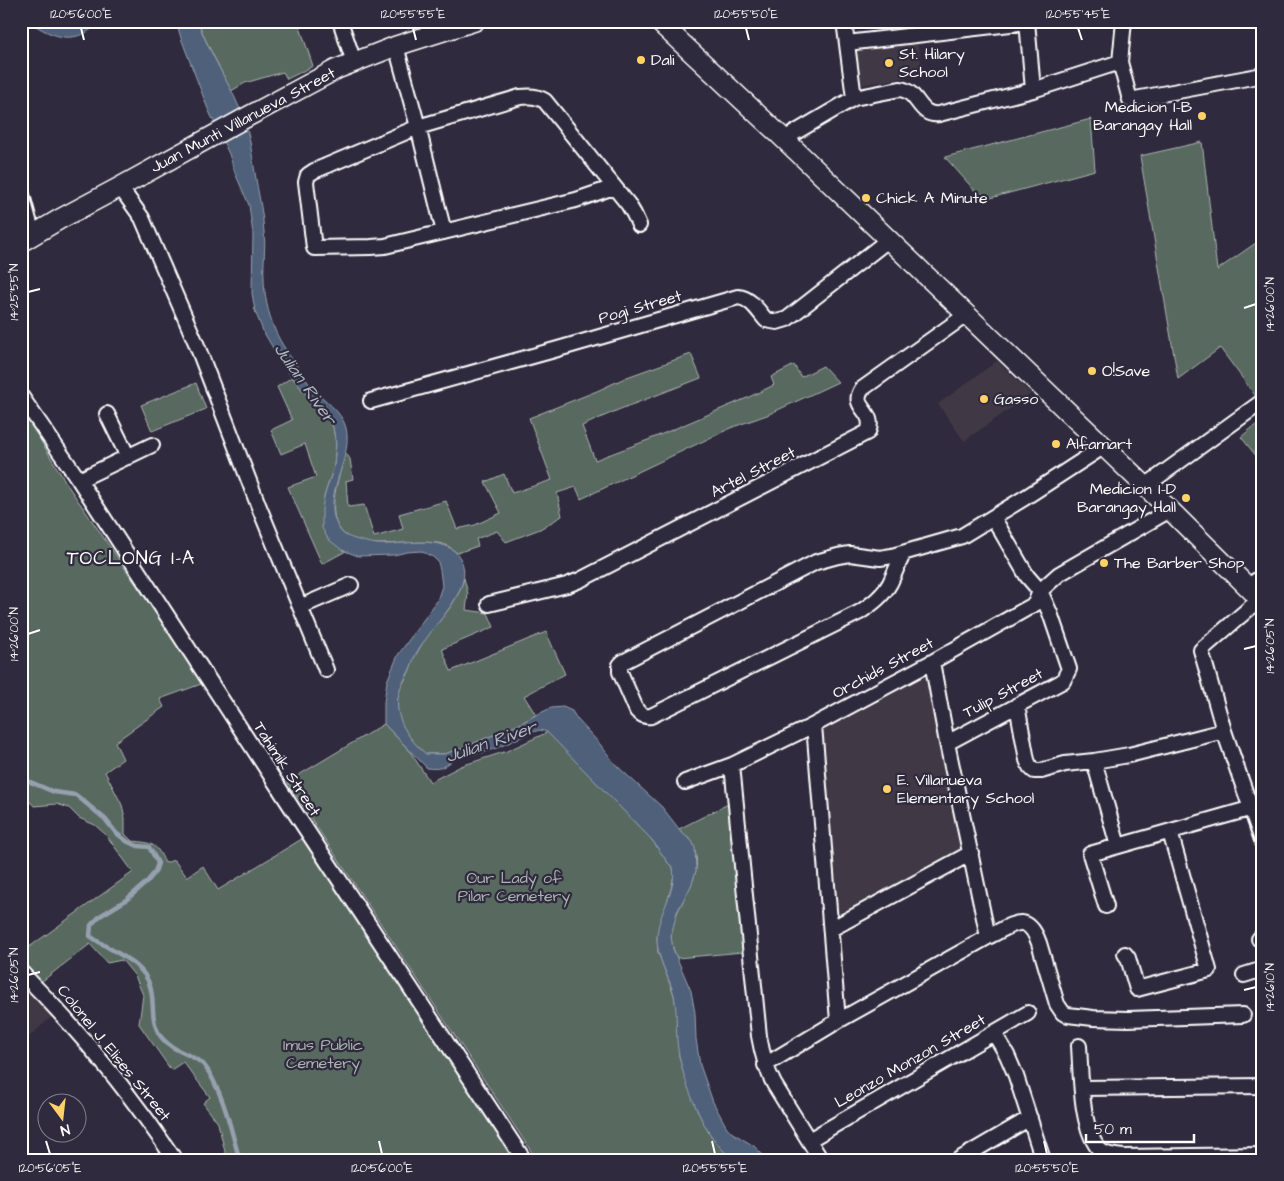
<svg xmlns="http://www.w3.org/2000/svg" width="1284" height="1181" font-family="'Architects Daughter',sans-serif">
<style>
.built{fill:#413845}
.green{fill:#586961;stroke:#acb4b0}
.water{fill:#50617a;stroke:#96a0af}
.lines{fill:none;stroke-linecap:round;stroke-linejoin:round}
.stream{stroke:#96a0af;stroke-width:4.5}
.street-casing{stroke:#fff;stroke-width:18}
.secondary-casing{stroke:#fff;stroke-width:22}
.street{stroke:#2f2a3d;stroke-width:14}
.secondary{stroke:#2f2a3d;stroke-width:19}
.ticks{fill:none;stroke:#fff;stroke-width:2}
.poi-dot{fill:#ffd166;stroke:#2f2a3d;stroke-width:2}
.labels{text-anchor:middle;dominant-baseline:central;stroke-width:4.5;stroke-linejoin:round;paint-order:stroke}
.poi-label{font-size:16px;fill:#fff;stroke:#2f2a3d;text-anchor:start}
.street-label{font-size:16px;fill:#fff;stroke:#2f2a3d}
.park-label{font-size:16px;fill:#acb4b0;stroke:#2f2a3d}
.water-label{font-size:18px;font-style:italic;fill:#b0b8c3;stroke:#2f2a3d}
.quarter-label{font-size:19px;letter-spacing:1px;fill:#fff;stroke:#2f2a3d}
.neatline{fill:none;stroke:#fff;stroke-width:2}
.ticks-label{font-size:12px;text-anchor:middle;fill:#fff}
</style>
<rect width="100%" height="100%" fill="#2f2a3d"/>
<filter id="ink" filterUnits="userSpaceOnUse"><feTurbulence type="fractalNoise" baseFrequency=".02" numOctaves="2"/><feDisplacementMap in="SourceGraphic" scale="10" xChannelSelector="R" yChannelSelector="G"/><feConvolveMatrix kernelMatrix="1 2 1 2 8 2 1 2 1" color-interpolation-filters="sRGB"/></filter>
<g filter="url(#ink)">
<path class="built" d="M917 39 923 75 860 85 855 50Z
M997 361 1031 394 964 441 938 404Z
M922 675 926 679 963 849 850 915 841 918 837 917 835 914 818 729Z
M32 989 55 1014 24 1041 21 1037V999Z"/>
<path class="green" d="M198 21H298L313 66 287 79 283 72 245 83 231 91 205 39Z
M1091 119 1095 170 983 200 945 157Z
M1202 142 1217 270 1263 238V406L1220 348 1178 379 1140 156Z
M691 354 701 378 618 410 582 426 595 460 648 440 747 398 774 385 771 377 794 365 801 377 823 366 838 382 767 415 733 427 581 499 576 487 557 493 562 516 540 529 506 542 497 531 476 539 478 546 457 553C454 551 451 548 448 546 440 541 416 542 406 543 397 543 388 544 379 544 316 543 333 494 346 453L350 459 353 479 346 481 348 507 364 505 374 537 403 529 399 514 446 501 457 529 475 525 501 513 485 482 504 474 512 493 552 480 529 418 597 391 627 377Z
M292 377 304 392 324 413 333 427 336 444 334 466 324 497 342 550 346 551 322 564 288 487 316 477 305 444 281 454 271 430 292 420 277 387Z
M196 383 206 409 152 431 141 405Z
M21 408 68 486 204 683 160 699 164 707 115 742 123 759 105 772 122 805 125 818V834L132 841C153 843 156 843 165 863L174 860 187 877 203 866 218 890 305 837 519 1160H227L218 1123 203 1103 210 1097 183 1062 171 1070 139 1024 143 995 135 976 122 960 107 963 90 944 41 982 21 962V953L133 872 106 835 95 825 79 818 69 808 57 804 34 806 21 792Z
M1263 419V453L1257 457 1241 437Z
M464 578 468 594 466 610 488 613 494 627 442 649 451 671 546 632 565 674 524 696 536 715 518 725 460 749 444 754H426C407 738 389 713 401 687 403 683 406 678 408 674 411 668 412 661 415 656 418 650 422 645 425 639 435 625 449 612 457 596 460 591 462 584 464 578Z
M384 724 409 750 430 782 461 766 507 751 548 732 652 840 669 864 673 866 674 875 671 889 657 937 658 952 674 995 677 1012 679 1056 683 1070 697 1110 710 1135 733 1160H537L287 782Z
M730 803 743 952 677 958C674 951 671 944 671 936 672 906 704 882 695 851 694 847 693 843 690 840 687 836 683 833 679 829Z"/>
<path class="water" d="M28 21H101C76 46 55 39 28 21Z
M176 21H198C204 40 214 57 223 75 235 96 245 118 250 142 252 152 253 163 255 173 258 193 263 212 264 232 266 247 263 262 264 277 264 295 268 313 275 330 281 344 290 356 299 369 303 375 307 382 312 387 323 400 342 411 346 428 354 461 318 498 340 530 343 535 349 537 355 539 362 541 370 543 377 544 401 546 448 532 461 560 474 587 439 619 426 639 421 645 417 651 414 658 412 664 410 670 407 675 405 679 402 683 401 687 390 713 407 738 426 754H444L460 749 518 725 536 715 551 708 563 707 572 711 577 719 599 743 616 765 662 807 683 834 692 841 695 848 696 871 691 886 677 912 671 936 673 949 691 991 695 1013 696 1039 700 1065 713 1102 726 1126 731 1132 754 1146 768 1160H733C725 1152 716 1144 710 1134 695 1111 679 1068 677 1041 676 1025 677 1010 674 995 669 976 656 957 657 937 658 912 677 892 673 867L669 864 652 840 547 732 540 730 533 732C516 739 499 748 482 753 475 754 469 754 462 756 446 761 448 771 427 768L384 724V702L387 681 398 655 437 601 442 586 440 570 438 562 433 557 421 551 407 552 394 555 358 556 342 550 328 539 322 528V509L324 497 334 466 336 444 333 427 324 412 304 392 283 365 263 331 255 311 252 293 253 234 249 205 235 173 229 154 208 109 181 38Z"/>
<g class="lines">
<path class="stream" d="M21 778 54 792 76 795 105 819 116 833 128 842 138 846 149 847 158 863 155 872 147 882 126 900 100 916 91 925 90 936C110 951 143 961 150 986 155 1002 150 1019 159 1034 170 1051 190 1053 203 1064 208 1070 212 1077 215 1084 228 1109 231 1133 240 1160"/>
<defs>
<path id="street" d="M340 21 354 62
M844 21 854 98
M1027 21 1033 90
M1124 21 1120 62 1130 100 1263 75
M1262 21 1263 24
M847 43 1027 22
M396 46 418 127 444 232
M784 139 854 98 900 89C919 91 918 117 939 114L1033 90 1120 62
M120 187 142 218 158 255 196 343 259 507 326 670
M614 187 576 200 385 246 371 247 314 248 306 182 308 175 314 171 418 127 520 97C530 96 537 96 545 101L628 204 634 214 639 225
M21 191 33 235
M21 396 79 480 292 808 524 1160
M371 401 558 349 738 297C751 298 758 311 766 320L777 322 787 319 888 240
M107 414 128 457
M79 480 152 445
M1144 487 1263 401
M904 553C898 563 895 573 890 583 883 596 872 604 860 612L651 716C645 717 642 715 637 711L620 672V665L623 662 816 562 838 556 850 554 880 558 892 556 962 536 1026 497 1103 447
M1247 587 1263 576
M1040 591 1059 574 1170 510
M1260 599 1201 650 1224 731 1263 843
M489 604 567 585 580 580 868 432C877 411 849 408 862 389L966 315
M300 607 351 585
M1017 705 1027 760 1030 767 1034 771H1041L1065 764 1094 761 1129 755 1224 731
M814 725 838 1021
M947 743 1063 681 1069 669 1050 613 1040 591 1027 576 993 517
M1094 761 1118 846
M732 765 759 1036C762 1053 766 1069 774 1084L821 1160
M685 782 732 765 814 725 932 662 1035 604 1040 591
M1106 906 1090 854 1263 805
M831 929 971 853
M988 937C1011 926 1027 909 1039 943L1057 1004 1063 1013 1068 1015 1093 1018 1128 1019 1243 1015
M1259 939 1263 935
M1125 954 1128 958 1137 989 1209 970 1170 832
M21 972C78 1029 130 1093 175 1160
M1244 975 1263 969
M994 1033 1007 1055 1016 1076 1043 1160
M1079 1046C1081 1073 1080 1131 1101 1151 1107 1156 1116 1156 1123 1157L1263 1155
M765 1065 838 1021 988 937 947 743 932 662
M1082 1088 1263 1086
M809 1140 1028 1013
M958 1160 1030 1118"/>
<path id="secondary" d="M658 21 784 139 1170 510 1263 602
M21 242 60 219 120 187 247 117 337 69 396 46 475 21"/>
</defs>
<use href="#street" class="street-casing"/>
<use href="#secondary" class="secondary-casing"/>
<use href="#street" class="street"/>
<use href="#secondary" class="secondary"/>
</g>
</g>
<path class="ticks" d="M81 28 84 40M413 28 416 40M746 28 749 40M1078 28 1082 40M28 292 40 289M1244 308 1256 304M28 634 40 630M1244 649 1256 646M28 975 40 972M1244 990 1256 987M46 1141 50 1154M379 1141 382 1154M712 1141 715 1154M1044 1141 1047 1154"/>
<g class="poi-dot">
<circle cx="641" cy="60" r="5"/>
<circle cx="889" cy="63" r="5"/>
<circle cx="1202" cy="116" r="5"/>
<circle cx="866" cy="198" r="5"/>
<circle cx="1092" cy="371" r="5"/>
<circle cx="984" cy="399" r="5"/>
<circle cx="1056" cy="444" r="5"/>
<circle cx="1186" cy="498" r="5"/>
<circle cx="1104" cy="563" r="5"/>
<circle cx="887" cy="789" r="5"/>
</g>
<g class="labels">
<g class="poi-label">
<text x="899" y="54">St. Hilary<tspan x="899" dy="18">School</tspan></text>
<text x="651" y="60">Dali</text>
<text x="1192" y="107" text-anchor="end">Medicion I-B<tspan x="1192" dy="18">Barangay Hall</tspan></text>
<text x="876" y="198">Chick A Minute</text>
<text x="1102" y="371">O!Save</text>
<text x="994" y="399">Gasso</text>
<text x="1066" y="444">Alfamart</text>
<text x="1176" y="489" text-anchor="end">Medicion I-D<tspan x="1176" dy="18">Barangay Hall</tspan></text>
<text x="1114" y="563">The Barber Shop</text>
<text x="897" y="780">E. Villanueva<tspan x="897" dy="18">Elementary School</tspan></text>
</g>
<g class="street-label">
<text transform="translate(243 120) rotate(-28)">Juan Munti Villanueva Street</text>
<text transform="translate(640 307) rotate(-16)">Pogi Street</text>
<text transform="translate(753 472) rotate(-27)">Artel Street</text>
<text transform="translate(883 668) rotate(-28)">Orchids Street</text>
<text transform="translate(1003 693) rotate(-28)">Tulip Street</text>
<text transform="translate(287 769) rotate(57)">Tahimik Street</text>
<text transform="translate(114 1053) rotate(51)">Colonel J. Elises Street</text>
<text transform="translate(910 1061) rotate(-30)">Leonzo Monzon Street</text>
</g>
<g class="park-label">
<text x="514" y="878">Our Lady of<tspan x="514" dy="18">Pilar Cemetery</tspan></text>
<text x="323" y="1045">Imus Public<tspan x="323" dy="18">Cemetery</tspan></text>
</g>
<g class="water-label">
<text transform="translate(305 384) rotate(55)">Julian River</text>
<text transform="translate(491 742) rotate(-19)">Julian River</text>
</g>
<g class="quarter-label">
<text x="131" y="558">TOCLONG I-A</text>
</g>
</g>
<rect width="1284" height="1181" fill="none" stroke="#2f2a3d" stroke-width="55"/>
<g transform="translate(62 1118) rotate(165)"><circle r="24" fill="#2f2a3d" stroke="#827f8b"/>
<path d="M0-4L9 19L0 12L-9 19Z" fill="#ffd166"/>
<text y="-8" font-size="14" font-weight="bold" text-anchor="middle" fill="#ffffff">N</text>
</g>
<path d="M1086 1134v8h108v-8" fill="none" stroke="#ffffff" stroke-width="2.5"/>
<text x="1094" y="1134" font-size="15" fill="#ffffff" stroke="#2f2a3d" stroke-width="4" paint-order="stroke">50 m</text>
<rect x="28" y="28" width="1228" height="1126" class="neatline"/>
<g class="ticks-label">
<text x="81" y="18">120°56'00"E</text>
<text x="413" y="18">120°55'55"E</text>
<text x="746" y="18">120°55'50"E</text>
<text x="1078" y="18">120°55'45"E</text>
<text transform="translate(14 292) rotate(-90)" y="4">14°25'55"N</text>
<text transform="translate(1270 304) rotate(-90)" y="4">14°26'00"N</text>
<text transform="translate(14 634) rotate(-90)" y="4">14°26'00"N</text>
<text transform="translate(1270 646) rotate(-90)" y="4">14°26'05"N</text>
<text transform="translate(14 975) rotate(-90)" y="4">14°26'05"N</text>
<text transform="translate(1270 987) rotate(-90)" y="4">14°26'10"N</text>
<text x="50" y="1172">120°56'05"E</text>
<text x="382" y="1172">120°56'00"E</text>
<text x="715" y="1172">120°55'55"E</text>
<text x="1047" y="1172">120°55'50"E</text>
</g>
</svg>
